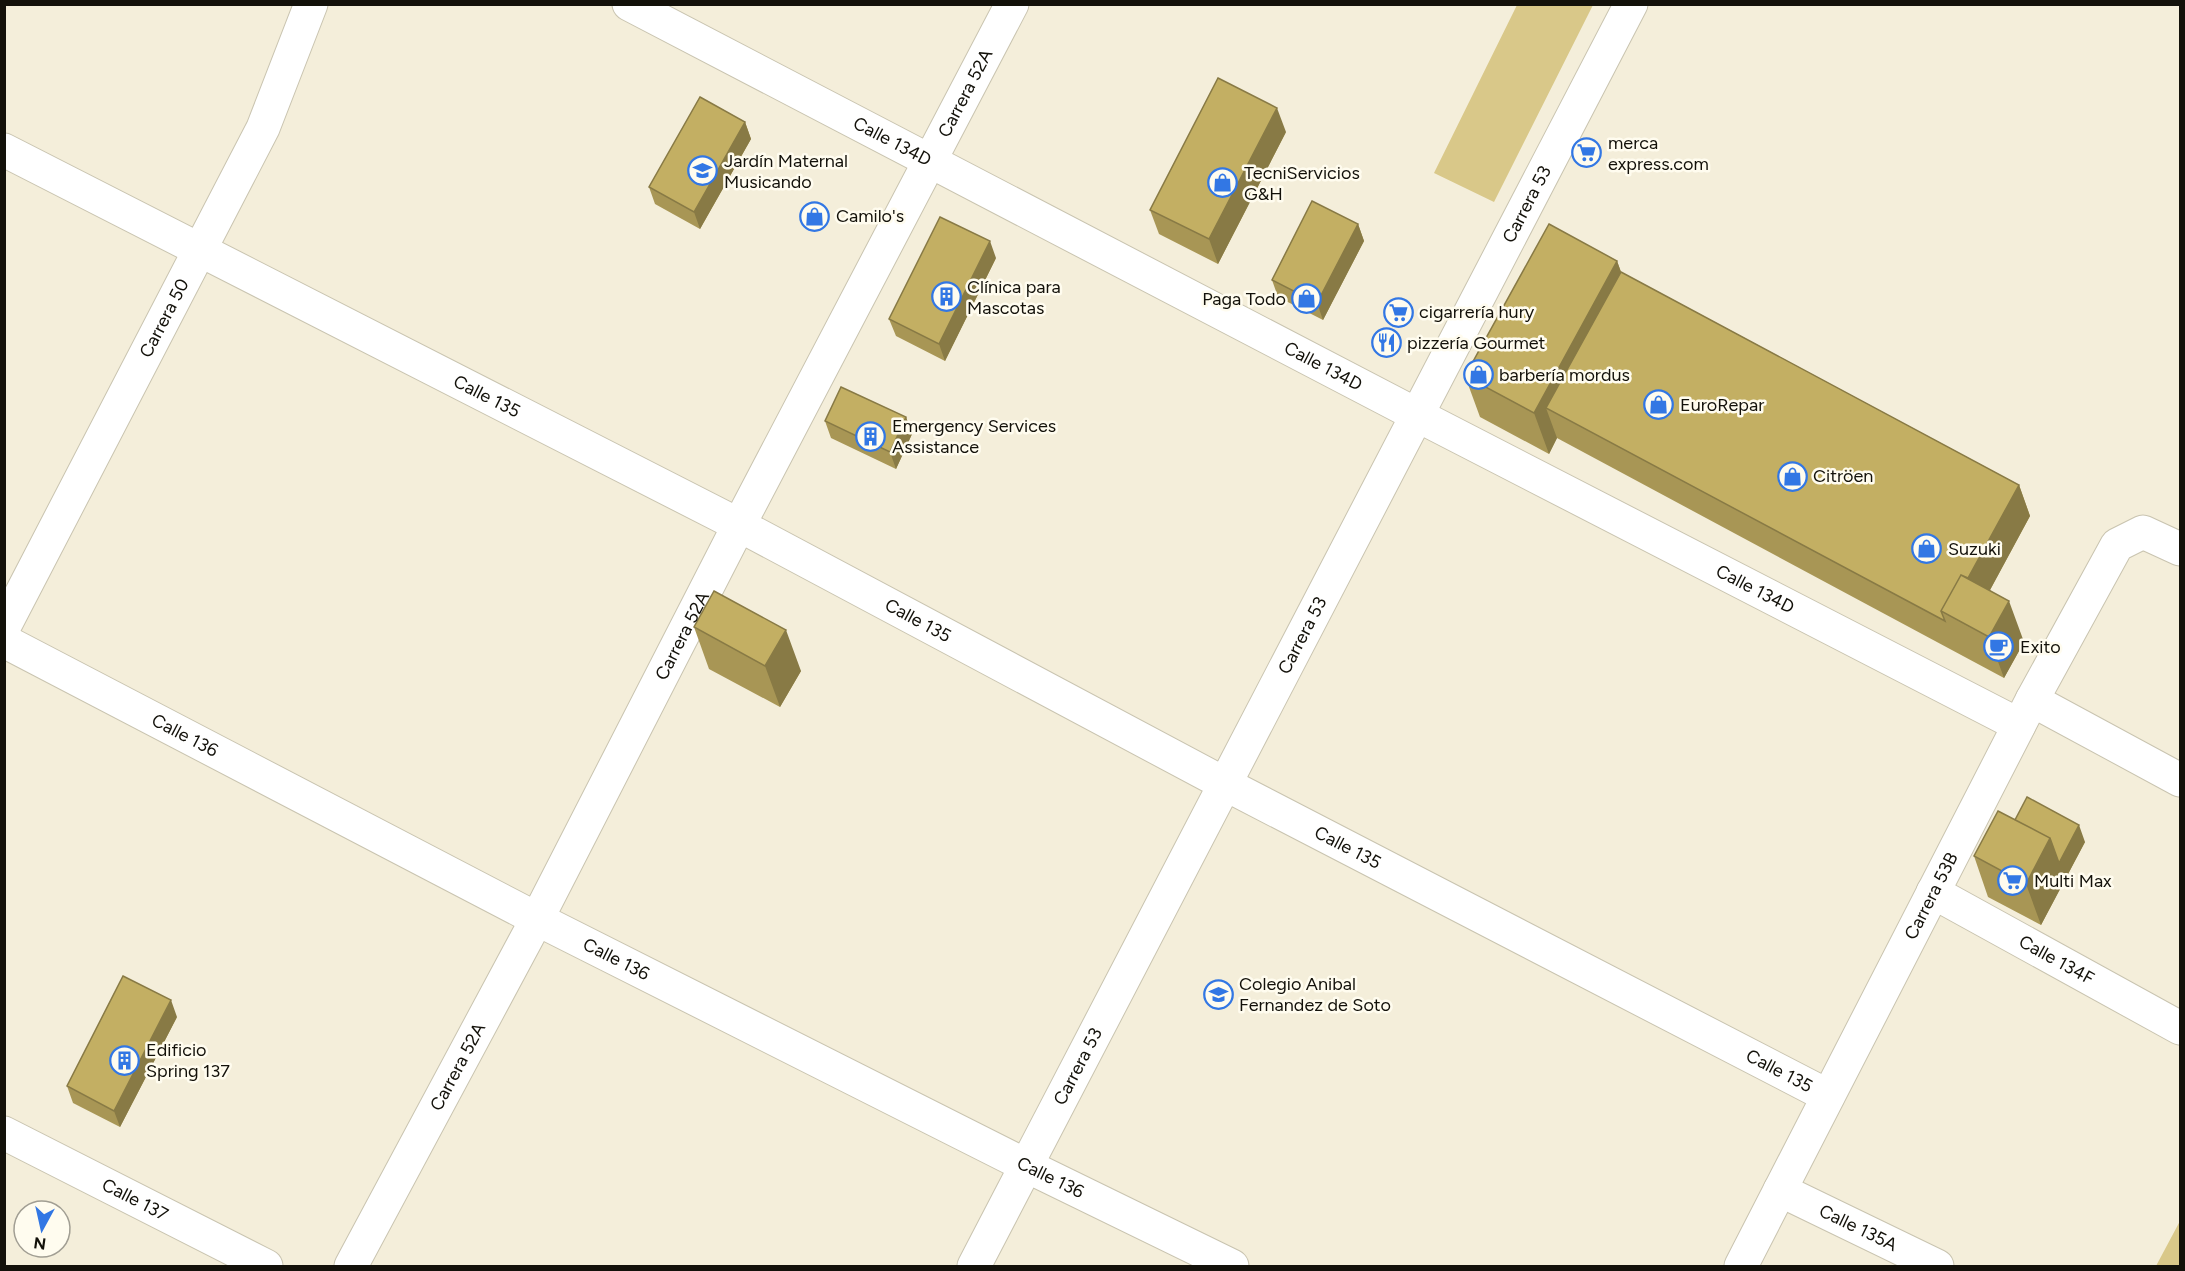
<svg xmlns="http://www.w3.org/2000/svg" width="2185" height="1271" font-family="Figtree,sans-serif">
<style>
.green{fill:#d9c889}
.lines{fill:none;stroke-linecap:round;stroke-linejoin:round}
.minor-casing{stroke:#c9c4b0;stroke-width:35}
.minor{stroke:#fff;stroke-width:33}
.wall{fill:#a89655}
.shaded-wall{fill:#887a45}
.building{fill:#c3af63;stroke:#887a45;stroke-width:1.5}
.labels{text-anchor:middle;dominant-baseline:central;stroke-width:5;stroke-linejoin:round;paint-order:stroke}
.street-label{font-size:18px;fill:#13110a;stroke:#fffcef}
.poi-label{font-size:18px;fill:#13110a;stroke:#fffcef;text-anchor:start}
</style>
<rect width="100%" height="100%" fill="#f4eeda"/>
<path class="green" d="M1517 5H1593L1494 202 1434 173Z
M2180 1221V1266H2156Z"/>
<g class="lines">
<defs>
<g id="minor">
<path id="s1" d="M629 4 1417 415 2019 725"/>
<path id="s2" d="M4 150 739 525 1225 784 1828 1096"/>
<path id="s3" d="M4 627 263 128 311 4"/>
<path id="s4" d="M4 641 537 919 1027 1166 1232 1266"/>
<path d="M2032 700 2180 780"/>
<path id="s5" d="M1933 892 2180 1028"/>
<path id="s6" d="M4 1133 266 1266"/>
<path id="s7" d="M1780 1190 1937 1266"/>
<path id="s8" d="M351 1266 537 919 739 525 1012 4"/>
<path id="s9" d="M974 1266 1631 4"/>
<path id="s10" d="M1741 1266 2032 700 2117 545 2143 532 2180 549"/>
</g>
</defs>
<use href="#minor" class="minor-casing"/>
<use href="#minor" class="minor"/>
</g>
<path class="wall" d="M745 122 751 139 700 229 655 204 649 187Z
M1286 132 1218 264 1159 234 1150 210Z
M1358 224 1364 241 1323 320 1278 297 1272 280Z
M996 258 945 361 896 336 889 319Z
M1617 261 1621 272 2019 485 2030 516 1990 590 2024 642 2004 678 1557 438 1549 454 1480 417 1465 376Z
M906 417 912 434 896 469 831 438 825 421Z
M694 627 801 671 780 707 709 669Z
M2015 820 2085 842 2041 925 1988 897 1974 856Z
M177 1017 120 1127 73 1103 67 1086Z"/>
<path class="shaded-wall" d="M1277 108 1286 132 1218 264 1209 239Z
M745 122 751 139 700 229 694 212Z
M1358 224 1364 241 1323 320 1317 303Z
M990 241 996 258 945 361 939 344Z
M1617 261 1632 302 1546 408 1557 438 1549 454 1534 413Z
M906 417 912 434 896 469 890 452Z
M2019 485 2030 516 1970 627 1948 615Z
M2009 601 2024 642 2004 678 1989 637Z
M786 630 801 671 780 707 765 666Z
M2079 825 2085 842 2041 925 2026 884 2050 838Z
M171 1000 177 1017 120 1127 114 1111Z"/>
<path class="building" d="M1218 78 1277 108 1209 239 1150 210Z
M700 97 745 122 694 212 649 187Z
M1312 201 1358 224 1317 303 1272 280Z
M940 217 990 241 939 344 889 319Z
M1549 224 1617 261 1534 413 1465 376Z
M1621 272 2019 485 1968 578 1961 575 1941 611 1945 621 1546 408Z
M841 387 906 417 890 452 825 421Z
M1961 575 2009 601 1989 637 1941 611Z
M714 591 786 630 765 666 694 627Z
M2027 797 2079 825 2059 863 2050 838 2015 820Z
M1998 811 2050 838 2026 884 1974 856Z
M123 976 171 1000 114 1111 67 1086Z"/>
<defs>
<symbol id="supermarket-ring" viewBox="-11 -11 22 22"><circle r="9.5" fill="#fffcef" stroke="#3277e4" stroke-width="1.5"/><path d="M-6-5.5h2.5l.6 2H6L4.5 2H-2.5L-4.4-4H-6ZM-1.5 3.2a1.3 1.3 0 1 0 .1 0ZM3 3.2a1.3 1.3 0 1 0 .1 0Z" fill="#3277e4"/></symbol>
<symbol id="school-ring" viewBox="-11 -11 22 22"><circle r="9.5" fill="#fffcef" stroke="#3277e4" stroke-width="1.5"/><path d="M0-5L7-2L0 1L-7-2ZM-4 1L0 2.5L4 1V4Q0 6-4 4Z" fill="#3277e4"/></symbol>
<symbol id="shop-ring" viewBox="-11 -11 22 22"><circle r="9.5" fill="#fffcef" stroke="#3277e4" stroke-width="1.5"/><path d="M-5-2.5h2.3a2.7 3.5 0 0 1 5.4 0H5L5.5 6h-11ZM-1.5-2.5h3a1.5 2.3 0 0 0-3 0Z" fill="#3277e4"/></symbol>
<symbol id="building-ring" viewBox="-11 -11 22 22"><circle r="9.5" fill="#fffcef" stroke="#3277e4" stroke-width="1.5"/><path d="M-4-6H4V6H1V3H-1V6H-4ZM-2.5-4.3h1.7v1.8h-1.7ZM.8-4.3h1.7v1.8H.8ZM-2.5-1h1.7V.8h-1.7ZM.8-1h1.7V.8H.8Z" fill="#3277e4"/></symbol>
<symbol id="restaurant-ring" viewBox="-11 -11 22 22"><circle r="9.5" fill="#fffcef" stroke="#3277e4" stroke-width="1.5"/><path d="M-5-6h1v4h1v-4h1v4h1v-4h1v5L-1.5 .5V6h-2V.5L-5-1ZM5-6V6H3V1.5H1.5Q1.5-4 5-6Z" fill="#3277e4"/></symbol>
<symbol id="cafe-ring" viewBox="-11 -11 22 22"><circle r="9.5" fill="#fffcef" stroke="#3277e4" stroke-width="1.5"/><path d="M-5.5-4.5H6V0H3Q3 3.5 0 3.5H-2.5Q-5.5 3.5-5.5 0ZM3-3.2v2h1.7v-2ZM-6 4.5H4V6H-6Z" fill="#3277e4"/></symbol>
</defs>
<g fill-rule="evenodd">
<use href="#supermarket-ring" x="1570" y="136" width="33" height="33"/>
<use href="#school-ring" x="686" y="154" width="33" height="33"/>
<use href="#shop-ring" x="1206" y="166" width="33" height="33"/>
<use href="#shop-ring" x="798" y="200" width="33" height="33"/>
<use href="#building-ring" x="930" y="280" width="33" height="33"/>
<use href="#shop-ring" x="1290" y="282" width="33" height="33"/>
<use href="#supermarket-ring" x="1382" y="296" width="33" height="33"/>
<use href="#restaurant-ring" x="1370" y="326" width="33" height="33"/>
<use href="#shop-ring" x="1462" y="358" width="33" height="33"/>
<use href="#shop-ring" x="1642" y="388" width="33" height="33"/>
<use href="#building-ring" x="854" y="420" width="33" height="33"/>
<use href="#shop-ring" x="1776" y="460" width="33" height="33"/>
<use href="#shop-ring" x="1910" y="532" width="33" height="33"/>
<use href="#cafe-ring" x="1982" y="630" width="33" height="33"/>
<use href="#supermarket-ring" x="1996" y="864" width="33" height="33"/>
<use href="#school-ring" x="1202" y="978" width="33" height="33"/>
<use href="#building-ring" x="108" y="1044" width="33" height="33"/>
</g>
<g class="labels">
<g class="street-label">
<text stroke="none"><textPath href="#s8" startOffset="1324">Carrera 52A</textPath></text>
<text stroke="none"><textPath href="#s1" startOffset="297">Calle 134D</textPath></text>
<text stroke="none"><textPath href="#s9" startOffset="1197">Carrera 53</textPath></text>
<text stroke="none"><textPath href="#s3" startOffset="348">Carrera 50</textPath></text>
<text stroke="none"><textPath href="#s1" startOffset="783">Calle 134D</textPath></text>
<text stroke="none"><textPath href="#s2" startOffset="542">Calle 135</textPath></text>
<text stroke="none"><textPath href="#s1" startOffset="1269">Calle 134D</textPath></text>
<text stroke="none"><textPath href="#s2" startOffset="1028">Calle 135</textPath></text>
<text stroke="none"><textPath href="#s8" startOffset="712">Carrera 52A</textPath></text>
<text stroke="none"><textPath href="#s9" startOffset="711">Carrera 53</textPath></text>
<text stroke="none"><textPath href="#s4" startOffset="204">Calle 136</textPath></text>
<text stroke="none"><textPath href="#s2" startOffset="1514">Calle 135</textPath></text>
<text stroke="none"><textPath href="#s10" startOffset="416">Carrera 53B</textPath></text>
<text stroke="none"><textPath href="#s4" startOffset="690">Calle 136</textPath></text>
<text stroke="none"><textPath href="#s5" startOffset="141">Calle 134F</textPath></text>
<text stroke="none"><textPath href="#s8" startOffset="226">Carrera 52A</textPath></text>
<text stroke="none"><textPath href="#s9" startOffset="225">Carrera 53</textPath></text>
<text stroke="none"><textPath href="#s2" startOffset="2000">Calle 135</textPath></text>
<text stroke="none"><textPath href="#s4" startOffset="1176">Calle 136</textPath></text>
<text stroke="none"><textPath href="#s6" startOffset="147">Calle 137</textPath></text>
<text stroke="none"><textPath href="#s7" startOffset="87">Calle 135A</textPath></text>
</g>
<g class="poi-label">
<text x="1608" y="143">merca<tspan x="1608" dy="21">express.com</tspan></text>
<text x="724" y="161">Jardín Maternal<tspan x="724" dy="21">Musicando</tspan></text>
<text x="1244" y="173">TecniServicios<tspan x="1244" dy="21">G&amp;H</tspan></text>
<text x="836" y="216">Camilo's</text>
<text x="967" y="287">Clínica para<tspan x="967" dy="21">Mascotas</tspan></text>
<text x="1286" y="299" text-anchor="end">Paga Todo</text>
<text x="1419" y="312">cigarrería hury</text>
<text x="1407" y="343">pizzería Gourmet</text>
<text x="1499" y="375">barbería mordus</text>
<text x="1680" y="405">EuroRepar</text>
<text x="892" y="426">Emergency Services<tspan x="892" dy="21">Assistance</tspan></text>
<text x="1813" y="476">Citröen</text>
<text x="1948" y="549">Suzuki</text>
<text x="2020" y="647">Exito</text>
<text x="2034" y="881">Multi Max</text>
<text x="1239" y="984">Colegio Anibal<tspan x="1239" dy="21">Fernandez de Soto</tspan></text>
<text x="146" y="1050">Edificio<tspan x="146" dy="21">Spring 137</tspan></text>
</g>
</g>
<rect width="2185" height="1271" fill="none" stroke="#13110a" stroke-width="12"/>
<g transform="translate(42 1229) rotate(188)"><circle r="28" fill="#fffcef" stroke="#a19e93" stroke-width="1.5"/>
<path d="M0-4.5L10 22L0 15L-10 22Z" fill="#3277e4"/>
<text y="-9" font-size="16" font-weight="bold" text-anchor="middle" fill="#13110a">N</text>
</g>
</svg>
